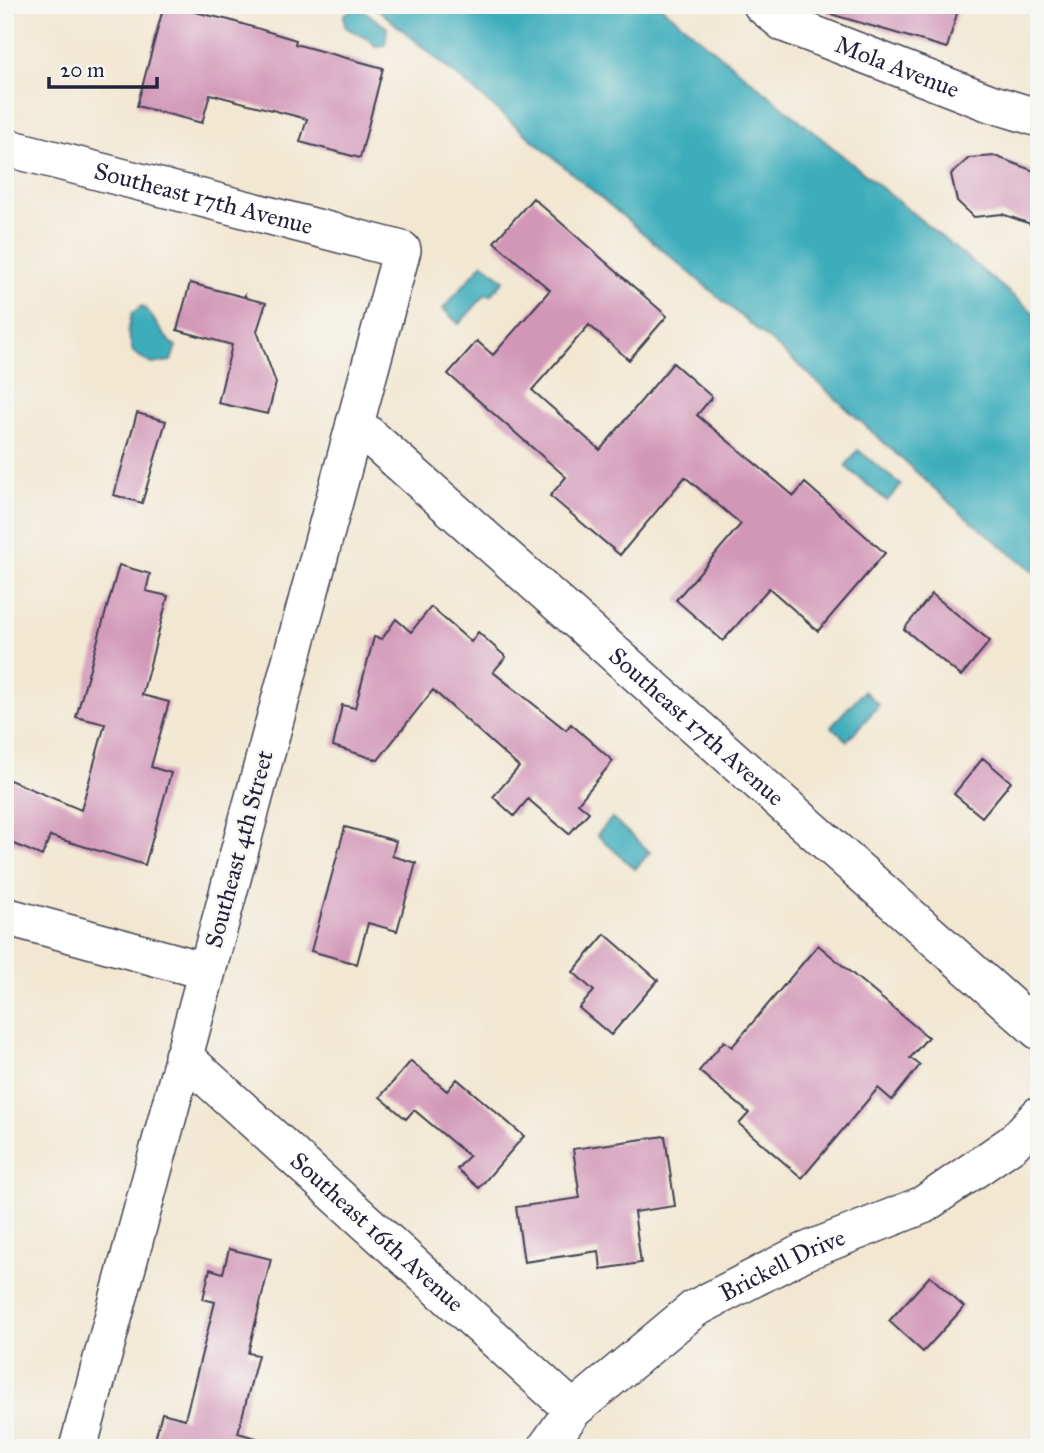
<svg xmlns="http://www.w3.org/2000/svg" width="1044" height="1453" font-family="'IM FELL Great Primer',serif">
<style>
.water{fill:#3eadbb;stroke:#30687b;stroke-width:2}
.building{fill:#d297b7}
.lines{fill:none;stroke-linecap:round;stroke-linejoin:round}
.street-casing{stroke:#414052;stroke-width:40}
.street{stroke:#fff;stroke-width:37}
.labels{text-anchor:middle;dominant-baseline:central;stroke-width:5;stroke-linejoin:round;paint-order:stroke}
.street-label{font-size:24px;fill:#22223b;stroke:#f6f6f2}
</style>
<rect width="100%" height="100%" fill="#f6f6f2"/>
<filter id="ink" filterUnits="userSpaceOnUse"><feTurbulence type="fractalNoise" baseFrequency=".0143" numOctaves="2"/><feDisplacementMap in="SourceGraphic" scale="14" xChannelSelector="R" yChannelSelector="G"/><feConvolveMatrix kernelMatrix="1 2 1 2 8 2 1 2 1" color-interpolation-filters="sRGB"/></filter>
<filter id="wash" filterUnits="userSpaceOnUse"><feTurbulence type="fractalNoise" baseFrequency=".00686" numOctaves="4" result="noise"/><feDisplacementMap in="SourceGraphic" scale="28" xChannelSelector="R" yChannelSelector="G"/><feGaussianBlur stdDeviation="1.57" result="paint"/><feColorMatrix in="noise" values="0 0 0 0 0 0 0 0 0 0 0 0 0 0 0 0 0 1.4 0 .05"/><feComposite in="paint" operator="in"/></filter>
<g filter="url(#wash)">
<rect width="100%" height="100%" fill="#f2e7d1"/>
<path class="water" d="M373 5H659L1039 317V576L960 512 800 366Z
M354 8 363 10 387 28 385 45 376 47 370 40 345 27 344 15Z
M483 263 504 280 490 296 486 294 459 324 443 309Z
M142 306C157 318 159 335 176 346L171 361 151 364 133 352 128 332 132 313Z
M858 450 901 485 887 501 845 466Z
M864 691 879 705 847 741 831 726Z
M612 818 650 852 635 869 597 835Z"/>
<g id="blocks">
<path class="building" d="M164 5 229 20 296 40 295 44 383 68 360 158 300 142 307 119 210 94 202 123 137 106Z
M829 5H940L958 10 947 48 827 13Z
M995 156 1039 173V227L1002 214 974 217 957 201 951 174 969 158Z
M533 198 667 316 629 360 589 325 532 390 600 450 673 363 712 397 697 415 794 496 805 483 885 553 818 631 769 588 723 641 676 600 741 524 685 477 620 555 550 496 566 477 448 374 477 341 493 355 550 290 494 242Z
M190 283 244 297 245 295 246 298 266 303 257 331 276 383 268 414 218 403 232 345 177 330Z
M137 413 166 421 142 503 114 495Z
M119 565 150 574 146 591 168 596 142 695 169 702 151 767 171 773 145 865 50 836 42 856 5 840V778L81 810 105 724 76 717Z
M932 594 990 641 961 676 904 629Z
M431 607 471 642 478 632 506 657 493 672 566 730 571 724 613 761 578 803 589 812 569 834 528 799 514 816 493 797 519 767 433 690 378 760 333 746 342 705 355 708 374 637 382 639 396 619 411 632Z
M983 758 1011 782 982 817 954 794Z
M345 827 396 841 392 856 416 863 397 931 368 923 357 964 311 951Z
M605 934 658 980 611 1035 579 1008 594 991 573 972Z
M818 945 928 1037 910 1058 920 1065 892 1100 878 1088 802 1178 739 1124 749 1113 699 1071 724 1041 732 1047Z
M411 1061 447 1091 457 1079 524 1136 479 1188 457 1169 469 1156 414 1110 406 1119 380 1097Z
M665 1136 675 1206 634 1212 641 1263 601 1269 599 1251 524 1262 516 1207 580 1198 573 1149Z
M229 1249 271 1259 248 1353 258 1355 238 1433 256 1438 254 1448H174L154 1443 162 1413 185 1419 215 1302 203 1299 210 1269 223 1273Z
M930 1276 964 1307 923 1352 889 1321Z"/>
</g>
</g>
<g filter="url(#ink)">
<use href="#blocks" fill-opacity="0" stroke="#414052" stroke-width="2"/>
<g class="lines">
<defs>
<g id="street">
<path id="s1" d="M762 5 784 23 990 103 1039 118"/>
<path id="s2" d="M5 147 402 250 78 1448"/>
<path id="s3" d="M355 423 1039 1031"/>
<path d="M5 916 206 971"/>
<path id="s4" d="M183 1056 573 1410"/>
<path id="s5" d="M546 1448 573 1410 694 1309 804 1252 923 1205 1013 1143 1039 1115"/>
</g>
</defs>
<use href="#street" class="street-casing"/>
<use href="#street" class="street"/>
</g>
</g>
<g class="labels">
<g class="street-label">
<text stroke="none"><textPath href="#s1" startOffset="150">Mola Avenue</textPath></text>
<text stroke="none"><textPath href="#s2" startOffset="205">Southeast 17th Avenue</textPath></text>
<text stroke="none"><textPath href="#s3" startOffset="457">Southeast 17th Avenue</textPath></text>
<text transform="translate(239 849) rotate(-75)">Southeast 4th Street</text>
<text stroke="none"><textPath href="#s4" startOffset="262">Southeast 16th Avenue</textPath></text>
<text stroke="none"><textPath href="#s5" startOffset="303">Brickell Drive</textPath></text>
</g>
</g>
<rect width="1044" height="1453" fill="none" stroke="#f6f6f2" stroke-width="28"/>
<path d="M49 77v10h108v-10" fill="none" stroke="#22223b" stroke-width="3.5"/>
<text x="60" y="77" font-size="21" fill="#22223b" stroke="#f6f6f2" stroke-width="5" paint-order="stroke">20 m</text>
</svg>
